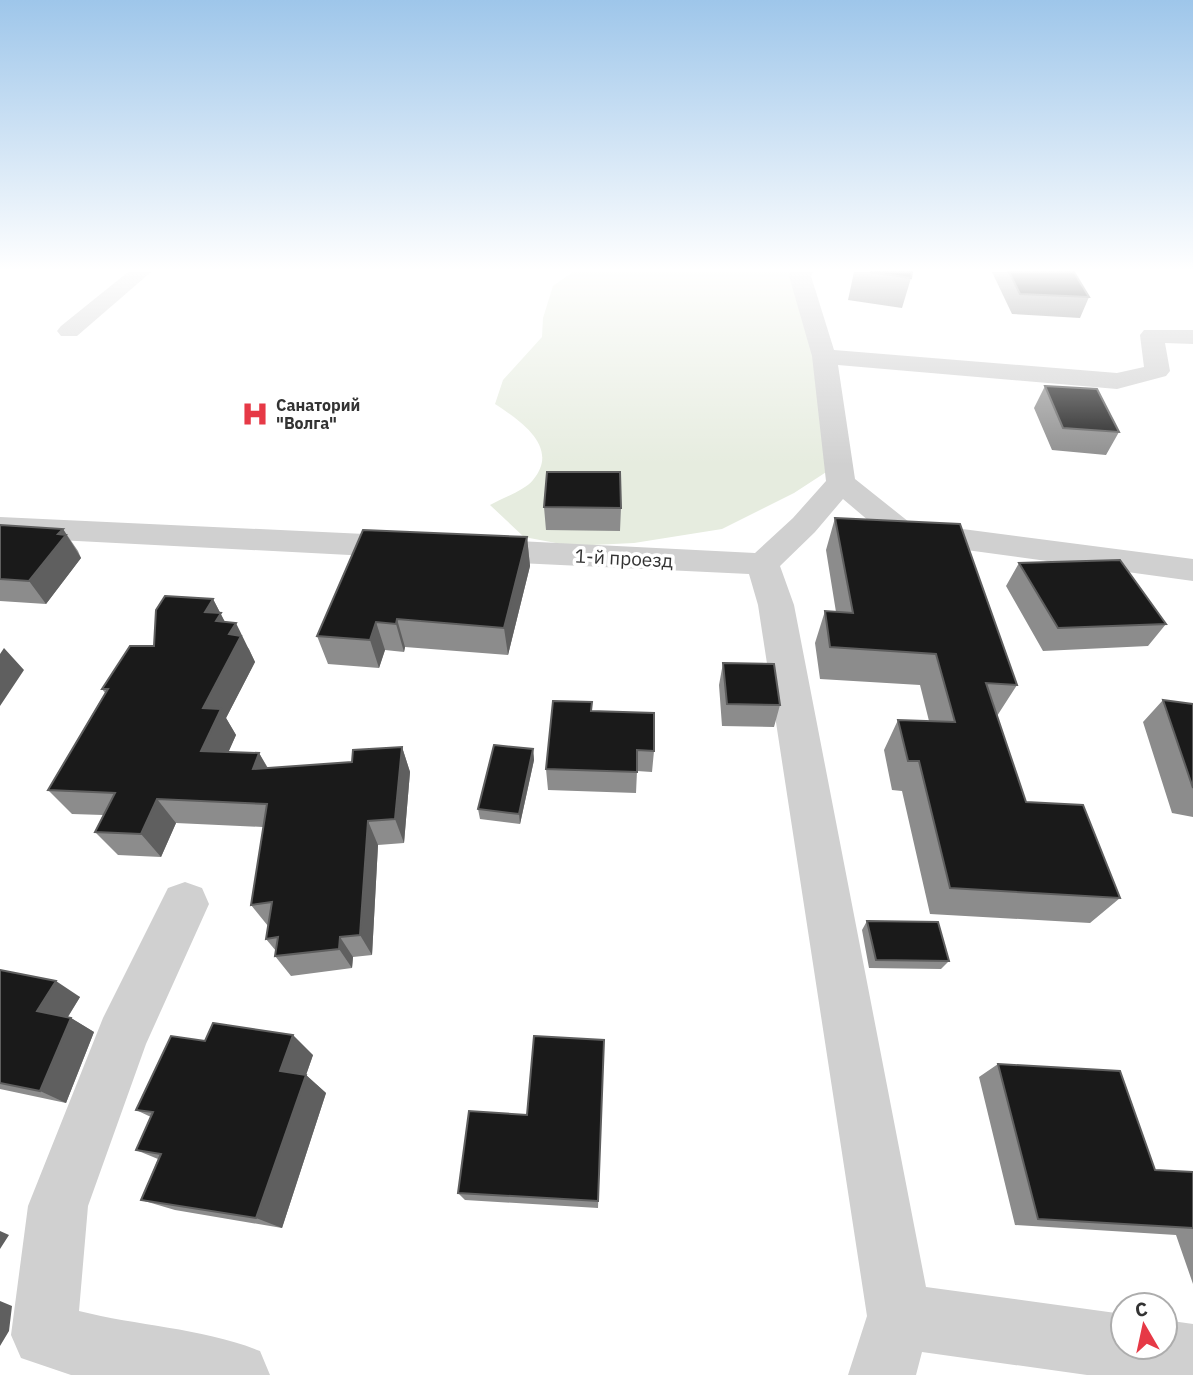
<svg xmlns="http://www.w3.org/2000/svg" width="1193" height="1375" font-family="'IBM Plex Sans',sans-serif">
<style>
.green{fill:#e6ecdf}
.lines{fill:none;stroke-linecap:round;stroke-linejoin:round}
.minor{fill:#d0d0d0;fill-rule:evenodd}
.wall{fill:#8c8c8c}
.shaded-wall{fill:#5f5f5f}
.building{fill:#1a1a1a;stroke:#5f5f5f;stroke-width:2}
.labels{text-anchor:middle;dominant-baseline:central;stroke-width:7;stroke-linejoin:round;paint-order:stroke}
.far-poi-label{font-size:16px;font-weight:bold;fill:#333;stroke:#fff;text-anchor:start}
.street-label{font-size:19px;fill:#333;stroke:#fff}
</style>
<rect width="100%" height="100%" fill="#fff"/>
<path class="green" d="M573 272H805L837 465 794 493 722 529 634 543 572 546 524 537 490 505C502 498 524 491 533 480 561 447 519 420 495 404L503 380 542 337 543 318 553 286Z"/>
<g class="lines">
<path class="minor" d="M128 272H151L77 336H61L57 331 61 326Z
M791 272H813L811 276 834 350 1117 373 1144 367 1140 335 1144 330H1193V344L1165 343 1170 371 1166 376 1117 389 838 365 855 479 909 522 1193 559V581L900 541 889 538 843 499 815 532 780 566 794 605 926 1287 1123 1314V1347H1165V1320L1193 1324V1375H1087L922 1352 916 1375H848L867 1316 758 605 749 574 478 561 466 558 462 550 466 542 478 539 755 553 793 518 826 481 812 356 789 276Z
M0 517 407 536 419 539 423 547 419 555 407 558 0 537Z
M185 882 202 888 209 904 146 1044 88 1206 79 1311C138 1326 203 1328 260 1351L270 1375H71L21 1358 11 1335 28 1206 103 1018 168 888Z"/>
</g>
<path class="wall" d="M854 272H912L911 278 902 308 848 300Z
M992 272H1074L1089 297 1080 318 1012 314Z
M1045 386 1119 432 1106 455 1052 450 1034 408Z
M544 507 621 508 620 531 546 530Z
M835 518 1017 685 997 716 1026 802 1120 898 1090 923 930 914 902 791 892 790 884 750 898 720 929 721 920 685 820 679 815 643 825 611 836 612 826 550Z
M0 525 63 529 78 551 81 558 46 604 0 601Z
M527 537 530 566 508 655 405 647 404 652 385 650 379 668 328 664 317 636Z
M1019 563 1166 624 1148 646 1043 651 1006 586Z
M213 599 225 622 249 649 255 662 226 718 236 735 228 752 259 753 268 768 352 762 402 747 410 772 404 843 378 845 372 955 353 957 352 968 291 976 275 956 276 951 266 939 268 926 251 905 263 827 176 823 161 857 118 855 95 832 103 815 72 814 48 790 105 693 102 689Z
M723 663 780 705 774 727 722 726 719 685Z
M1163 700 1193 704V817L1172 813 1143 722Z
M592 702V711L654 751 652 772 637 771 636 793 548 790 546 769Z
M533 749 534 760 520 824 480 819 478 809Z
M867 921 949 961 941 969 869 968 862 930Z
M0 970 80 997 68 1017 71 1018 94 1032 66 1103 0 1089Z
M604 1040 598 1208 465 1200 458 1193 527 1115Z
M205 1041 313 1055 306 1075 326 1093 282 1228 175 1210 141 1200 158 1159 136 1150 151 1117 136 1110Z
M998 1064 1155 1170 1193 1172V1284L1176 1235 1015 1225 979 1077Z"/>
<path class="shaded-wall" d="M63 529 81 558 46 604 29 581Z
M527 537 530 566 508 655 504 628Z
M213 599 230 632 236 623 255 662 226 718 236 735 218 776 201 751 205 612Z
M397 619 405 647 404 652 396 624Z
M376 622 385 650 379 668 370 640Z
M4 648 24 670 0 706V654Z
M402 747 410 772 404 843 395 819Z
M533 749 534 760 520 824 519 814Z
M259 753 273 778 253 769Z
M157 799 176 823 161 857 141 834Z
M368 821 378 845 372 955 360 935Z
M340 937 353 957 352 968 339 949Z
M56 981 80 997 62 1026 37 1011Z
M71 1018 94 1032 66 1103 40 1091Z
M293 1035 313 1055 306 1075 326 1093 282 1228 256 1218 280 1071Z
M0 1231 9 1235 0 1249Z
M0 1301 12 1306 9 1331 0 1346Z"/>
<path class="building" d="M870 272H912L911 278Z
M1009 272H1074L1089 297 1020 294Z
M1045 386 1097 389 1119 432 1063 428Z
M547 472H620L621 508 544 507Z
M835 518 960 524 1017 685 986 683 1026 802 1083 805 1120 898 950 888 919 761H908L898 720 955 722 936 654 830 647 825 611 853 613Z
M0 525 63 529 58 534 66 535 29 581 0 579Z
M363 530 527 537 504 628 397 619 396 624 376 622 370 640 317 636Z
M1120 560 1166 624 1058 628 1019 563Z
M165 596 213 599 205 612 221 613 216 621 236 623 229 634 241 636 203 708 221 709 201 751 259 753 253 769 352 762 353 750 402 747 395 819 368 821 360 935 340 937 339 949 275 956 278 937 266 939 272 902 251 905 267 804 157 799 141 834 95 832 115 793 48 790 108 689H102L130 646H154L156 610Z
M723 663 774 664 780 705 727 704Z
M1163 700 1193 704V788Z
M553 701 592 702 591 711 654 713V751L637 750V772L546 769Z
M494 745 533 749 519 814 478 809Z
M867 921 938 922 949 961 876 960Z
M0 970 56 981 37 1011 71 1018 40 1091 0 1083Z
M213 1023 293 1035 280 1071 306 1075 256 1218 141 1200 161 1154 136 1150 153 1112 136 1110 171 1036 205 1041Z
M534 1036 604 1040 598 1201 458 1193 469 1111 527 1115Z
M998 1064 1120 1071 1155 1170 1193 1172V1228L1038 1219Z"/>
<linearGradient id="sky" x2="0" y2="1"><stop stop-color="#9ec6ea"/><stop offset="0.58" stop-color="#fff"/><stop offset="1" stop-color="#fff" stop-opacity="0"/></linearGradient>
<rect width="1193" height="465" fill="url(#sky)"/>
<defs>
<symbol id="hospital-bare" viewBox="-9 -9 18 18"><path d="M-5-5h3v3.5h4V-5h3V5h-3V1.5h-4V5h-3Z" fill="#e63946" stroke="#fff" stroke-width="2.5" paint-order="stroke"/></symbol>
</defs>
<g fill-rule="evenodd">
<use href="#hospital-bare" x="236" y="395" width="38" height="38"/>
</g>
<g class="labels">
<g class="far-poi-label">
<text x="276" y="405">Санаторий<tspan x="276" dy="18">"Волга"</tspan></text>
</g>
<g class="street-label">
<text transform="translate(624 558) rotate(3)">1-й проезд</text>
</g>
</g>
<g transform="translate(1144 1326) rotate(351)"><circle r="33" fill="#ffffff" stroke="#adadad" stroke-width="2"/>
<path d="M0-5L12 26L0 18L-12 26Z" fill="#e63946"/>
<text y="-10" font-size="19" font-weight="bold" text-anchor="middle" fill="#333333">С</text>
</g>
</svg>
